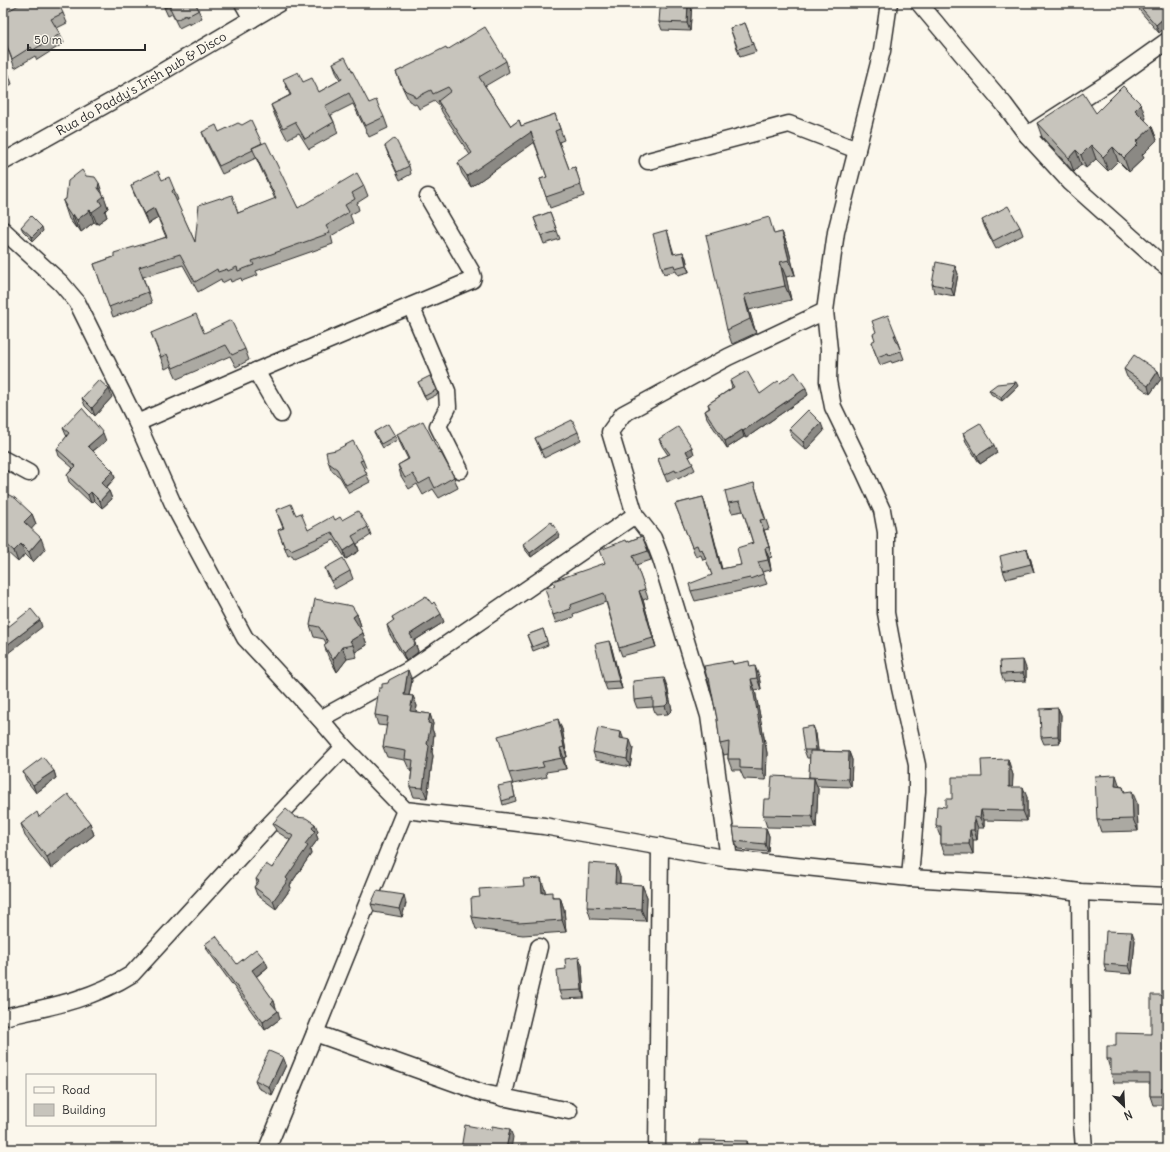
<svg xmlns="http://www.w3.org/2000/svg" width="1170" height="1152" font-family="Delius,sans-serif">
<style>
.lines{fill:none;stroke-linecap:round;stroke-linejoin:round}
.street-casing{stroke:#2b2b2b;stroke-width:19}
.street{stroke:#fbf7ec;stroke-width:16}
.wall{fill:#aba9a2;stroke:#2b2b2b}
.shaded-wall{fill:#8b8984;stroke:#2b2b2b}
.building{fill:#c7c4bc;stroke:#2b2b2b}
.labels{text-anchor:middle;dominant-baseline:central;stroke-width:3;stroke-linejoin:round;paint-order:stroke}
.street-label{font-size:13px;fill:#2b2b2b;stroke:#fbf7ec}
</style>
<rect width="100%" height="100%" fill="#fbf7ec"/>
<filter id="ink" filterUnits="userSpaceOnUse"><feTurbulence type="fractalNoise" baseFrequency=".025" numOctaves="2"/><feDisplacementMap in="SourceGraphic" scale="8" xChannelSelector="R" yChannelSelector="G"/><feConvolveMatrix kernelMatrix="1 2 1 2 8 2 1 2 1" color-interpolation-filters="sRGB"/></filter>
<g filter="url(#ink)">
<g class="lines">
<defs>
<g id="street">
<path d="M243 3 252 19"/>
<path d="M889 3 882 51 836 232 825 311 829 350 828 381 833 407 864 471 882 510 886 532V613L900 688 917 765V791L910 878"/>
<path d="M919 3 1004 104 1027 135 1071 183 1155 258 1167 267"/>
<path d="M1027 135 1108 83 1167 41"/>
<path d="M648 161 789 124 857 150"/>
<path id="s1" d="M3 162 121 96 279 3"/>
<path d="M3 230 61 283 77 302 137 423 174 506 245 638 320 719 344 747 405 810 544 826 729 859 910 878 1025 885 1080 892 1167 896"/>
<path d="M411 306 447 391 448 407 438 426 460 470"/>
<path d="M256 371 281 414"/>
<path d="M137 423 256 371 472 280 473 277 471 271 428 197"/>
<path d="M3 459 29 473"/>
<path d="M320 719 409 670 635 515"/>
<path d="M729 859 709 716 661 559 653 538 635 515 610 432 623 414 728 357 825 311"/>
<path d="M1080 892 1082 1122 1084 1149"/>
<path d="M3 1017C49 1007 91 1000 132 974L267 827 344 747"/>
<path d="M315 1033 483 1093 569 1111"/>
<path d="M503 1098 539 947"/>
<path d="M267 1149 315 1033 405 810"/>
<path d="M657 1149 660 846"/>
</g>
</defs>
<use href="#street" class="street-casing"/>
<use href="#street" class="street"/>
</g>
<path class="wall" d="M162 3H195L202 18 189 25V23L179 28 172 14 168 16Z
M472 3H484L475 9Z
M692 3 690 31 662 30 659 22 667 9Z
M1137 3H1167L1159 33 1140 11Z
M63 13 67 23 57 28 60 34 64 43 37 60 35 56 15 68 3 37 6 22 3 14Z
M745 23 756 52 740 57 730 28Z
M447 50 506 61 509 72 485 86 511 126 519 120 521 126 555 114 564 140 559 142 569 169 575 167 584 196 550 208 540 179 547 177 534 142 471 187 462 174 458 163 470 155 442 112 439 104H437L435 101 419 109 417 105 409 101 408 99 400 82 396 72Z
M333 63 369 103 384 117 388 128 369 137 353 104 331 115 334 122 338 133 309 149 299 133 287 139 275 116 271 105 290 95 283 79 303 82 319 92 340 80 337 74Z
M3 64 8 72 12 84 3 89Z
M1096 113 1146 118 1145 120 1152 127 1157 140 1142 155 1144 158 1129 172 1118 161 1108 171 1096 159 1086 168 1081 164 1074 172 1042 137 1037 123Z
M202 132H219L262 143 298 208 364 186 368 196 357 203 359 210 350 215 353 223 331 236 333 244 256 271 258 275 242 281 241 278 231 282 230 279 222 283 221 279 198 292 183 265 143 277 152 303 113 317 94 264 114 257 166 237 158 218 148 224 135 196 131 186 162 180 174 189 178 200 176 201 195 242 221 199 238 213 275 199 256 158 222 174 205 140Z
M385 146 409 166 411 174 400 180 388 154Z
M86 176 103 195 108 208 105 211 107 217 97 224 94 222 81 232 77 226 76 228 69 219 63 201 66 199Z
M550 212 560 239 544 244 534 218Z
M982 220 1020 227 1023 235 996 249 985 228Z
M21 227 43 231 33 241 23 231Z
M667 230 674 254 683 252 686 258 689 272 678 275 676 271 664 274 662 268Z
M782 232 788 247 795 275 786 277 791 300 749 310 756 333 732 344 727 330 775 234Z
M955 266 958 274 954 296 934 292 932 284Z
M151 333H204L245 349 249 360 236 367 230 356 177 379 171 366 165 369Z
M896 335 899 343H898L904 359 892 363 891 361 880 365 871 342Z
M1124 369 1158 371 1161 379 1150 394 1127 377Z
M730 381 760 394 780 383 808 395 746 438 744 437 727 448 707 418 705 411 709 408 708 404 732 388Z
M418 382 436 390 438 394 426 400Z
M1018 386 1002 401 991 394 989 390Z
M112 397 95 416 85 406 82 398Z
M63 428 106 441 93 451 113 471 115 478 106 488 109 491 112 499 102 508 94 500 91 503 69 482 67 475 73 468 59 456 57 449 67 436 66 435Z
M789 429 824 431 806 450 792 437Z
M374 432 395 436 397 440 383 448 376 436Z
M578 432 581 440 544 458 535 438Z
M963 433 997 453 980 464 966 442Z
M397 434 440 454 454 477 458 488 439 498 433 489 423 495 417 484 409 489 401 476 398 465 408 459 401 445Z
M659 439 694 454 689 457 695 470 678 479 677 477 667 482 658 459 668 455 662 446Z
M363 460 366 468 364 469 370 482 349 493 340 477 333 472 331 469 328 461Z
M754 483 769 529 764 530 772 557 769 558 771 570 762 572 767 584 754 588 695 601 691 591 712 575 706 559 703 560 701 555 696 557 675 504 703 497 706 507 722 569 741 565 753 543 743 511 732 513 728 503Z
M3 492 32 514 36 524 31 529 45 549 33 562 25 554 18 562 6 551 3 542 5 539 3 537Z
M276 510 296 515 308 530 335 520H342L368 527 371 535 357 544 359 551 346 559 334 540 294 558 292 555 288 556 281 538 278 530 283 528Z
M560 536 531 557 524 548 523 544Z
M642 536 651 560 636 565 648 598 643 600 656 647 622 656 619 648 606 602 573 614 574 617 556 623 553 615 555 586 605 563 627 542Z
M1027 549 1030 557 1034 572 1006 579 1003 571Z
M325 568 350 571 353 579 335 589 328 576Z
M357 614 361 626 359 627 363 633 367 645 355 652 357 657 347 659 337 672 328 656 324 645 326 643 324 639 314 637 310 625Z
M392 617 444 622 414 641 418 651 417 653 406 661 389 633 387 625 394 621Z
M543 629 548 645 533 651 527 635Z
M609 641 612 649 622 689 607 690 604 682Z
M732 661 733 664 751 666 759 676 761 689 755 690 767 753 766 780 744 779 740 770H732L728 759V754L724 755 720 744 717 719 711 689 707 678Z
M1026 668V681L1004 682 1001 674Z
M412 680 409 696H413L417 706 416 712 430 714 433 724 432 729 434 734 432 752 433 756 427 798 414 797 410 787 412 769H409L405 760 387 757 383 747 387 726 378 725 375 715 382 688 388 683Z
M667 686 672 710 668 714 656 715 653 707 637 708 634 700Z
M1058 708 1061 715 1060 743 1044 744 1041 737Z
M813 726 816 734 818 751 849 752 852 760 851 787 817 786 818 789 816 828 767 827 763 815 770 799 809 777 810 758H807L804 750Z
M562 729 567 757 564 758 566 769 546 772 547 777 513 784 509 773Z
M623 739 633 748 630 767 596 760 593 752Z
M1011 769 1013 775 1012 787 1027 797V821L984 820V828H978L977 840H973V854H945L941 844V836H940L936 826 946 807 952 799 982 777Z
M54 771 56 778 36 793 26 780 23 772Z
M1120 786 1123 787 1125 792 1137 803 1138 831 1101 832 1097 820Z
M513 787 516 801 503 805 502 801Z
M39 817 90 823 94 835 51 869 25 836 21 824Z
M295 817 315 824 318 832 316 834 318 839 310 850 311 854 290 885 291 888 276 909 257 895 254 887 257 883 256 879 272 868 290 840 276 831 273 823Z
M766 828 769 836 768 852 738 849 735 841Z
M620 877V884L642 885 647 897 646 921 591 919 587 907Z
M545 890V892L554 897H560L564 909 566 932 523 935 476 929 472 917 480 897Z
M406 903 402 917 374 912 371 904Z
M1135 940 1132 974 1106 972 1104 964Z
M205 944 237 964 268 967 256 977 274 1001 276 1008V1009L280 1019 265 1030 208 951Z
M582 965 584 998 562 999 559 991 566 969Z
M1167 995V1098H1165V1105H1153L1150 1096V1083H1114L1111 1074V1069H1110L1107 1059 1116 1046 1151 1034Z
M283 1057 286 1065 272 1095 258 1088 255 1080Z"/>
<path class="shaded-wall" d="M688 3H692L690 31 687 23Z
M1167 15V26L1159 33 1156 25Z
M1141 104 1146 118 1140 124 1135 110Z
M519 120 523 131 531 132 535 142 471 187 467 176Z
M1152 127 1157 140 1142 155 1144 158 1129 172 1124 158 1136 142Z
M1091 145 1096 159 1086 168 1081 155Z
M1113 147 1118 161 1108 171 1103 157Z
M1076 150 1081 164 1074 172 1069 158Z
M99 183 103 195V197L104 196 108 208 105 211 107 217 97 224 92 212 99 200 98 188Z
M154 208 158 218 148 224 144 214Z
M90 210 94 222 81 232 77 220Z
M73 214 77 226 76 228 71 216Z
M42 227 43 231 33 241 32 237Z
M782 232 788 247 795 275 789 260Z
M683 252 686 258 689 272 686 265Z
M780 262 786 277 791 300 785 286Z
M955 266 958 274 954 296 951 288Z
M744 295 749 310 756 333 750 319Z
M1158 371 1161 379 1150 394 1148 386Z
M1016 382 1018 386 1002 401 1001 397Z
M806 388 808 395 746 438 743 431Z
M109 389 112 397 95 416 92 408Z
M821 423 824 431 806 450 803 442Z
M742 430 744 437 727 448 725 441Z
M103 433 106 441 90 453 88 446Z
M994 445 997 453 980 464 977 456Z
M692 447 694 454 689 457 686 451Z
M113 471 115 478 103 490 101 483Z
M109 491 112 499 102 508 100 501Z
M91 492 94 500 91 503 88 495Z
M703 497 706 507 724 579 721 569Z
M32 514 36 524 28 533 24 522Z
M760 520 764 530 772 557 769 547Z
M558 532 560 536 531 557 530 553Z
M41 538 45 549 33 562 29 552Z
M356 543 359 551 346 559 344 551Z
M21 544 25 554 18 562 14 551Z
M765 548 769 558 771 570 768 560Z
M1027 549 1030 557 1034 572 1031 564Z
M639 591 643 600 656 647 653 638Z
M357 614 361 626 357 629 353 617Z
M441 614 444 622 412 642 410 634Z
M40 620 42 627 3 657V648Z
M363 633 367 645 355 652 353 645 350 641Z
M609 641 612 649 622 689 619 681Z
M415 643 418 651 417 653 406 661 403 653Z
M342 647 347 659 337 672 333 660Z
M1023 660 1026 668V681L1023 673Z
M755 666 759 676 761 689 757 678Z
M408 670 412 680 407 705 404 695Z
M664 678 667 686 672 710 668 714 665 706Z
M751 679 755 690 767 753 766 780 762 769Z
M413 696 417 706 414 721 410 711Z
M1058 708 1061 715 1060 743 1058 736Z
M430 714 433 724 432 729 434 734 432 752 433 756 427 798 423 788 427 744 428 723Z
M558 719 562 729 567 757 564 747Z
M813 726 816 734 819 758 816 750Z
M621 732 624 740 620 738Z
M630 740 633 748 630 767 627 759Z
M560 748 564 758 566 769 562 758Z
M849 752 852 760 851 787 848 779Z
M1008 759 1013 775 1012 797 1009 787Z
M54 771 56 778 36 793 33 785Z
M1116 775 1120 787 1115 786Z
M814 778 818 789 816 828 812 816Z
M1023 787 1027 797V821L1023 811Z
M1132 791 1137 803 1138 831 1133 819Z
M981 810 984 820V828L980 818Z
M974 817 978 828 977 840 974 830Z
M90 823 94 835 51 869 47 857Z
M315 824 318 832 316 834 318 839 310 850 311 854 290 885 291 888 276 909 273 901 286 878 305 844 312 828Z
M766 828 769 836 768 852 765 844Z
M970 830 973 840V854L969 844Z
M616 865 620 877 619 895 615 883Z
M541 878 545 890 546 905 542 893Z
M642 885 647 897 646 921 641 909Z
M404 895 406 903 402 917 399 909Z
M560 897 564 909 566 932 562 920Z
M1132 932 1135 940 1132 974 1129 966Z
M579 957 582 965 584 998 582 990Z
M265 960 268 967 254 978 252 970Z
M274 1001 276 1008 274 1010 271 1003Z
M278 1011 280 1019 265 1030 263 1022Z
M283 1057 286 1065 272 1095 269 1087Z
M1162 1088 1165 1098V1105L1162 1096Z
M510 1129 513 1137 511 1149H506Z
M747 1141 750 1149H747Z"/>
<path class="building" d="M22 3H58L63 13 51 19 60 34 33 50 31 47 12 59 3 36V23L7 22 3 14Z
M163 3H195L199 10 186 17V15L176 20 169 6 165 8Z
M667 3H688L687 23 659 22 660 9H667Z
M1137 3H1167V15L1156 25Z
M745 23 753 44 738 49 730 28Z
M485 27 506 61 479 77 511 126 519 120 521 126 555 114 560 129 555 131 569 169 575 167 581 185 546 197 540 179 547 177 531 132 467 176 458 163 472 153 438 101 451 91 448 87 433 94 431 90 415 98 413 94 406 91 404 89 396 72 446 47 447 50Z
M345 57 369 103 376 100 384 117 365 126 349 93 325 106 334 122 305 139 295 122 283 128 271 105 291 95 283 79 298 72 303 82 312 78 319 92 342 79 333 63Z
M3 64 8 72 3 74Z
M1123 86 1141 104 1135 110 1152 127 1136 142 1138 144 1124 158 1113 147 1103 157 1091 145 1081 155 1076 150 1069 158 1037 123 1083 93 1096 113Z
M251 120 262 143 252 148 253 150 219 166 202 132 216 125 219 132 238 123 242 125Z
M395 138 409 166 397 172 385 146Z
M266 142 298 208 357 173 364 186 352 193 355 199 345 205 349 212 326 226 330 233 252 261 254 265 238 271 237 267 228 271 227 269 218 272 217 269 195 282 180 254 139 267 148 292 109 307 94 264 114 257V253L167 237 154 208 144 214 131 186 134 184 133 183 158 171 162 180 169 177 174 189 172 191 195 242 199 205 220 198 221 199 232 195 238 213 276 198 252 148Z
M82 170 86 176 95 177 99 183 98 188 104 196 99 200 102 205 92 212 90 210 77 220 73 214 71 216 65 207 66 206 63 201 66 199 68 181Z
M1008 206 1020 227 993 241 982 220Z
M550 212 557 231 541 236 534 218Z
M31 216 42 227 32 237 21 227Z
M769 217 774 234 782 232 789 260 780 262 785 286 744 295 750 319 727 330 706 235Z
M667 230 673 254 683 252 686 265 675 268 674 265 662 268 653 234Z
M936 262 955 266 951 288 932 284Z
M196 314 204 333 231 320 245 349 232 355 226 345 173 368 167 354 161 357 151 333Z
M888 315 896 335H894L901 351 889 355 888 353 877 357 871 342 875 340 873 334 876 332 872 321Z
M1134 355 1158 371 1148 386 1124 369Z
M747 371 760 394 778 381 780 383 795 372 806 388 743 431 742 430 725 441 705 411 710 408 708 404 734 387 730 381Z
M430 376 436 390 425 396 418 382Z
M99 380 109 389 92 408 82 398Z
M1016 382 1001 397 989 390 997 384Z
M82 408 103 433 88 446 113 471 101 483 109 491 100 501 91 492 88 495 67 475 76 466 57 449 69 433 63 428Z
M808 410 821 423 803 442 789 429Z
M572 420 578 432 541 450 535 438Z
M423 421 440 454 441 453 454 477 435 488 430 478 419 484 413 474 405 478 398 465 409 459 397 434Z
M980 423 994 445 977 456 963 433Z
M388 424 395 436 381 444 374 432Z
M678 427 692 447 686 451 693 464 676 472 675 470 664 475 658 459 670 454 659 439Z
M353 441 363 460 360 461 367 474 346 485 337 469 330 464 328 461 326 452 336 450Z
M754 483 765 519 760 520 769 547 765 548 768 560 758 562 763 574 750 579V578L691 591 689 584 712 575 702 549 699 550 697 545 692 547 675 504 703 497 721 569 741 565 737 548 753 543 740 501 728 503 725 491Z
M3 492 15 498 32 514 24 522 41 538 29 552 21 544 14 551 3 541 8 535 3 531Z
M291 504 296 515 301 513 308 530 333 516 335 520 340 517 342 520 358 511 368 527 352 536 356 543 344 551 332 532 291 550 289 547 285 548 278 530 284 528 276 510Z
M551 522 558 532 530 553 523 544Z
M642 536 648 551 633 556 645 589 639 591 653 638 619 648 604 593 570 605 571 609 553 615 545 588 555 586 553 581 605 563 600 550 626 540 627 542Z
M1027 549 1031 564 1003 571 1000 556Z
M343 558 350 571 332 581 325 568Z
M426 596 432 604 434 602 441 614 410 634 415 643 414 645 403 653 387 625 394 620 392 617Z
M315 599 352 606 357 614 353 617 363 633 350 641 353 645 342 647 333 660 324 645 328 642 319 627 310 625Z
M31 609 40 620 3 648V631Z
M543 629 547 641 532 647 527 635Z
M609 641 619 681 604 682 595 644Z
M1023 660V673L1001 674 1000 661Z
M732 661 733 664 749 661 750 667 755 666 757 678 751 679 763 742 762 769 740 768V759H728L729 742 720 744 717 719 709 678H707L704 666Z
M408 670 404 695 413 696 410 711 430 714 428 723 431 724 427 744 429 746 423 788 410 787 413 760 405 759 406 751 383 747 388 717 375 715 379 688H382V684L388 683 389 680Z
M664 678 669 702 665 706 653 707V698L634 700 633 681Z
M1058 708V736L1041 737 1040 709Z
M558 719 564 747 560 748 562 758 542 762 544 767 509 773 498 736Z
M813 726 816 750H804L801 728Z
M598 728 621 732 620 738 630 740 627 759 593 752Z
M810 751 849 752 848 779 809 777Z
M43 757 54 771 33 785 23 772Z
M1008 759 1007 765H1009V787H1023V811L981 810 980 818 974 817V830H970L969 844H941V826H936L937 806 946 807V799H952V777H982L981 760Z
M1116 775 1115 786 1123 787 1124 792 1132 791 1133 819 1097 820 1095 776Z
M772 776 814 778 812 816 763 815 764 799H770Z
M512 783 515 797 502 801 498 786Z
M68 794 90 823 47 857 21 824 37 812 39 817Z
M286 809 295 817 306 818 315 824 312 828 315 831 305 844 308 846 286 878 288 880 273 901 254 887 259 881 256 879 266 864 272 868 293 836 273 823Z
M733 827 766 828 765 844 735 841Z
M589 863 616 865 615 883 642 885 641 909 587 907Z
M541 878 542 893 552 892V897H560L562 920 519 923 472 917 471 898 480 897 479 889 524 886 523 879Z
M377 891 404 895 399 909 371 904Z
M1106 931 1132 932 1129 966 1104 964Z
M216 936 237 964 256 949 265 960 252 970 274 1001 271 1003 278 1011 263 1022 205 944Z
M579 957 582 990 559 991 557 970 566 969 565 959Z
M1151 995H1167V1088H1162V1096H1150V1074H1111V1059H1107V1046H1116V1033L1151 1034Z
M269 1051 283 1057 269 1087 255 1080Z
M465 1125 492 1130V1126L510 1129 506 1149H461Z
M699 1140 747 1141V1149H699Z"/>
</g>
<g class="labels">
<g class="street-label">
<text stroke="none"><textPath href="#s1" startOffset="159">Rua do Paddy's Irish pub &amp; Disco</textPath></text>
</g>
</g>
<rect width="1170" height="1152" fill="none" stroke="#fbf7ec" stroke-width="16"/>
<rect x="8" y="8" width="1154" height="1136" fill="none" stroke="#2b2b2b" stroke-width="1.5" filter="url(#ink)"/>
<rect x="26" y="1074" width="130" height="52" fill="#fbf7ec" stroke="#a8a59f"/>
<rect x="34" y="1087" width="20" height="6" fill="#fbf7ec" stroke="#a8a59f"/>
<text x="62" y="1094" font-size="12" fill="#2b2b2b">Road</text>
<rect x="34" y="1104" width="20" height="12" fill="#c7c4bc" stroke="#a8a59f"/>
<text x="62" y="1114" font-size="12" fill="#2b2b2b">Building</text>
<g transform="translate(1124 1106) rotate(156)" stroke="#fbf7ec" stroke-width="3" paint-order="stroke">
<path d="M0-3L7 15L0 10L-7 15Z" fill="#2b2b2b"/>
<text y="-6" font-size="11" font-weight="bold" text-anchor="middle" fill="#2b2b2b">N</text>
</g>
<path d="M28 44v6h117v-6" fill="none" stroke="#2b2b2b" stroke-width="2"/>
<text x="34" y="44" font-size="12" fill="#2b2b2b" stroke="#fbf7ec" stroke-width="3" paint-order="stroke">50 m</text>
</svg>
